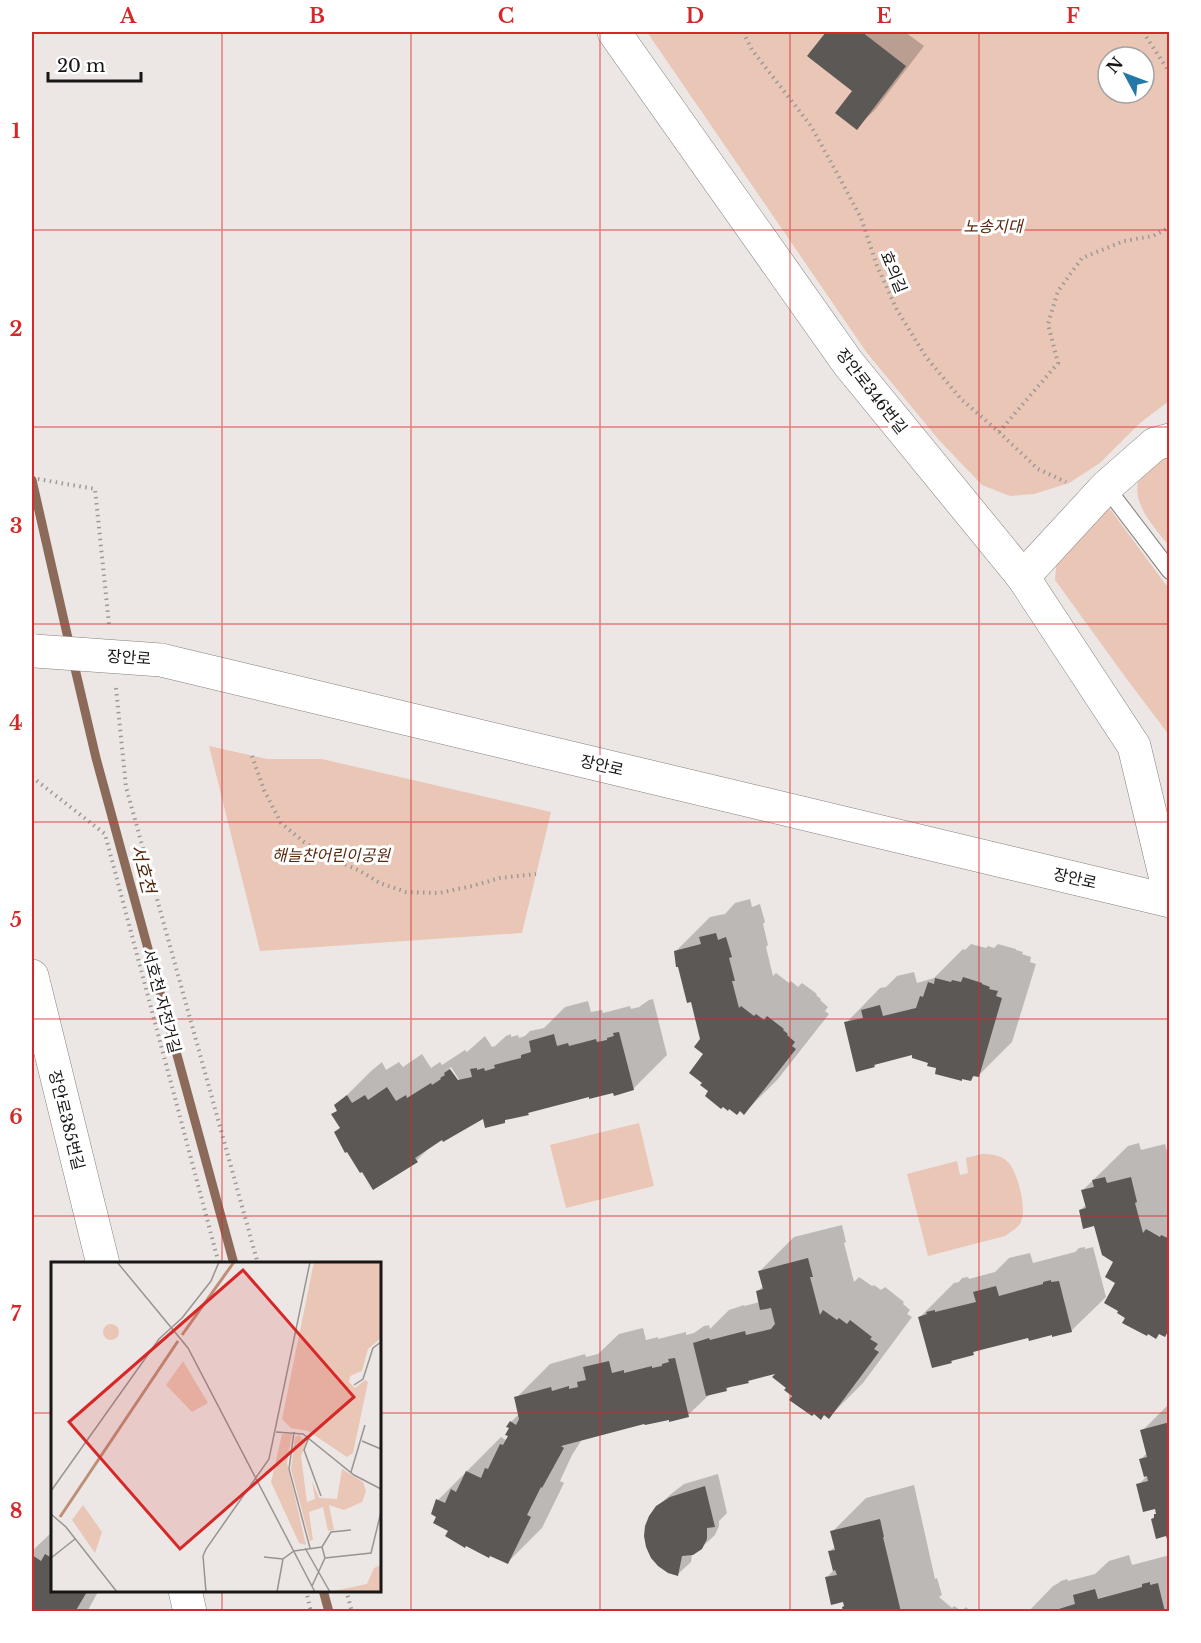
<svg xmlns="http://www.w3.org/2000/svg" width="1201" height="1643" font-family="'Libre Baskerville','Noto Sans KR',serif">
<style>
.green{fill:#e9c6b6;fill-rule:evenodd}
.shadow{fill:#0003;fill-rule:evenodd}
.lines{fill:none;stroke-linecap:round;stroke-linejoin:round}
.stream{stroke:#8c6a59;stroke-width:9}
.building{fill:#5c5855}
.lane-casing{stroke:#847f7c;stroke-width:18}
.street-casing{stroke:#847f7c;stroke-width:34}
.secondary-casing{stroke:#847f7c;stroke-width:34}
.path{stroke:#9c9996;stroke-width:4;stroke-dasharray:1.5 4.5;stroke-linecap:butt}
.lane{stroke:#fff;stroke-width:16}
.street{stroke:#fff;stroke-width:33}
.secondary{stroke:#fff;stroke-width:33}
.secondary-bridge-casing{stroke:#847f7c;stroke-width:34;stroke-linecap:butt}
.secondary-bridge{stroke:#fff;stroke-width:33}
.grid{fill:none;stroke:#d62828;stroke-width:1.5;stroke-opacity:0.55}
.labels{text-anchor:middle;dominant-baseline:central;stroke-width:6;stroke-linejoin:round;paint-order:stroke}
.park-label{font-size:16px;font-style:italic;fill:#592a10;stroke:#fff}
.street-label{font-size:16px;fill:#191716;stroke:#fff}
.water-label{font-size:18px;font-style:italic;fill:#54260a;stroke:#fff}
.inset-river{fill:none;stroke:#be8e76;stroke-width:3}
.inset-road{fill:none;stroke:#989492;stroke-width:1.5}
.view{fill:#d62828;fill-opacity:0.15;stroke:#d62828;stroke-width:3}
.inset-edge{fill:none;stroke:#191716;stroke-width:3}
.neatline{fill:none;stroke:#d62828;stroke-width:2}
.grid-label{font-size:20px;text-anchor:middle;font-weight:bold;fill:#d62828}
</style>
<rect width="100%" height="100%" fill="#ece7e4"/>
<path class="green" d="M647 32H1169V401L1140 423 1100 463 1069 483 1034 494 1010 496 982 485 939 440 867 353ZM1108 57H1144V93H1108Z
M1169 456V546C1153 525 1123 496 1145 469 1149 463 1162 459 1169 456Z
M1107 505 1169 589V735L1126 678 1055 580 1057 556Z
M209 746 267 759H322L551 812 522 933 260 951Z
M639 1123 654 1186 566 1208 550 1145Z
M982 1154C991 1154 1001 1155 1008 1162 1018 1173 1028 1211 1020 1224 1016 1229 1010 1232 1005 1236L928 1256 907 1174 957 1161 960 1175 968 1173 966 1158Z"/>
<path class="shadow" d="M828 32H905L924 46 875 110 856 128 854 91 809 56Z
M750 899 752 907 760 904 765 922 763 924 768 945 766 947 773 976 776 973 789 983 791 981 798 987 802 983 817 994 816 995 821 999 820 1000 828 1007 825 1011 829 1014 778 1079 744 1113 710 1091 702 1039 692 1000 675 952 710 917 725 914 735 903Z
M971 944 986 948 988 946 994 948 998 944 1016 949V950L1023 952 1022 954 1031 957 1030 962 1036 964 1012 1042 978 1076 975 1075 971 1080 938 1067 914 1053 877 1063 874 1066 846 1023 880 988 886 987 897 976 914 972 917 983 934 978 963 949 965 950Z
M653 999 667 1055 633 1089 590 1095 531 1110 528 1113 508 1118 504 1121 484 1117 433 1144 417 1160 341 1128 333 1115 338 1110 336 1106 370 1072 382 1062 386 1070 399 1062 403 1067 422 1054 431 1068 440 1062 442 1065 465 1050 467 1052 485 1036 492 1047 495 1046 506 1036 511 1034V1037L518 1035 519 1038 525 1036 530 1031 544 1028 565 1007 588 1001 591 1012 602 1010 603 1013 630 1006 631 1009 639 1007 649 1000ZM451 1067 463 1086 461 1088 449 1069Z
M1139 1143 1141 1150 1165 1144 1170 1161V1330L1164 1335 1117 1282 1115 1261 1095 1224 1080 1210 1087 1204 1083 1190 1128 1146Z
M842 1225 846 1242 844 1243 854 1282 859 1277 872 1286 874 1285 881 1290 885 1287 904 1302 903 1304 910 1310 907 1314 912 1317 863 1383 829 1417 794 1395 780 1371 750 1379 748 1381 730 1386 726 1390 710 1394 688 1415 670 1418 583 1438 572 1455 560 1481 564 1483 542 1528 508 1562 450 1530 438 1516V1500L501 1437 506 1440 508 1438 511 1422 519 1414 516 1398 550 1364 585 1354 586 1357 598 1354 619 1334 643 1328 646 1340 658 1337V1339L686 1332V1335L694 1333 704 1326 709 1325 710 1329 729 1310 744 1305V1306L760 1302 758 1291 763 1286 760 1271 794 1237Z
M1085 1247V1249L1093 1247 1106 1297 1071 1331 1030 1336 977 1350 973 1353 954 1358 951 1362 920 1317 954 1283 959 1282 962 1278 968 1277 969 1279 995 1272 1009 1258 1030 1253 1033 1263 1075 1252 1079 1248Z
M1170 1403V1542L1167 1534 1152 1519 1157 1513 1156 1507 1138 1485 1146 1477 1141 1459 1147 1453 1142 1431Z
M718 1474 727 1513 719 1521V1526L715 1535 701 1548 692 1554 691 1562 678 1574 657 1507 671 1494 684 1484Z
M914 1485 935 1579 937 1578 942 1595 939 1597 952 1608 954 1606 962 1611 966 1607 972 1612H844L845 1605 826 1578 834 1570 830 1551 836 1546 832 1532 866 1498Z
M52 1532V1590H99L87 1612H32V1551Z
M1129 1555 1132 1565 1170 1555V1612H1028L1053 1586 1057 1584 1061 1581 1067 1579 1068 1581 1095 1574 1109 1561Z"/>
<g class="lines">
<path class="stream" d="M32 480 70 647
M73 660 96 758 234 1264
M323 1590 329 1612"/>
</g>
<path class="building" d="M826 32H862L906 66 857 130 835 113 852 91 807 56Z
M716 933 718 940 726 937 732 957 729 958 735 981H732L739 1008 741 1006 754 1016 756 1014 764 1020 767 1016 784 1029 783 1030 788 1034 787 1035 795 1042 792 1046 796 1049 744 1115 740 1111 737 1115 729 1109 728 1111 723 1107 721 1109 705 1096 708 1091 700 1085 702 1083 689 1073 703 1054 694 1047 700 1039 691 1002 687 1003 678 967H676L674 951 701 944 699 937Z
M963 977 982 983V984L990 987 989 989 998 991 996 996 1002 998 979 1077 973 1076 971 1081 962 1079V1081L935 1074 936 1068 927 1066 928 1063 912 1058V1055L874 1065 875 1067 856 1072 844 1022 863 1018 861 1010 880 1005 883 1016 916 1008 920 996 923 997 928 982 934 984 935 978 951 982 952 980 961 982Z
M619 1032 634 1090 614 1096 613 1093 589 1099V1097L528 1113 529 1115 505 1120V1123L485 1128 483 1119 443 1142 442 1140 415 1158 418 1162 373 1190 362 1172 360 1173 347 1152 345 1153 334 1132 340 1128 331 1114 337 1111 334 1105 347 1095 352 1103 365 1095 368 1100 387 1087 396 1101 406 1095 407 1098 431 1083 432 1085 441 1079 440 1078 445 1075 444 1073 450 1069 458 1080 472 1077 470 1069 477 1068V1070L484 1068 485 1071 495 1068 494 1065 521 1058V1055L531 1052 529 1041 554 1034 557 1046 568 1043 569 1046 596 1039 597 1042 607 1040V1038L614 1036 613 1033Z
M1105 1177 1107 1183 1131 1177 1137 1202 1135 1203 1143 1233 1146 1229 1160 1237 1161 1235 1170 1239V1328L1165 1337 1159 1334 1156 1339 1148 1334 1147 1336 1122 1323 1125 1318 1117 1313 1118 1311 1104 1303 1115 1283 1105 1277 1113 1262 1102 1255 1094 1226 1083 1229 1079 1210 1086 1208 1081 1190 1094 1187 1092 1180Z
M808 1258 813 1277H810L820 1315 823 1310 837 1320 839 1318 847 1324 850 1320 872 1337 870 1339 878 1344 874 1349 879 1352 829 1419 824 1415 821 1420 814 1414 812 1416 789 1400 792 1396 784 1390 786 1388 772 1377 775 1374 748 1381 749 1383 726 1388 727 1391 706 1396 693 1343 709 1338 710 1340 745 1331 746 1335 771 1329 775 1324 771 1308 760 1310 756 1291 763 1289 758 1271Z
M1051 1280V1282L1059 1281 1072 1332 1052 1337V1335L1029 1341 1028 1338 973 1352 974 1355 951 1361 952 1363 932 1368 918 1317 927 1314 926 1312 935 1310V1312L976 1302 973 1292 996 1286 999 1296 1043 1284V1282Z
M675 1358 689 1417 669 1422V1420L645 1425 644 1424 561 1446 564 1448 542 1488 541 1487 527 1515 531 1517 508 1564 490 1556 489 1558 466 1546 465 1548 445 1536 448 1531 433 1523 436 1517 431 1514 436 1499 445 1503 451 1489 456 1492 466 1471 481 1478 485 1468 488 1469 500 1444 503 1445 508 1436 505 1435 509 1428 506 1427 510 1421 516 1425 519 1419 514 1397 551 1387 552 1391 569 1386V1389L578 1387 577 1382 586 1380 583 1367 609 1361 612 1373 624 1370V1373L652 1366V1368L662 1366V1364L669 1362 668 1359Z
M1170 1422V1545H1169L1166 1536 1156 1539 1151 1519 1154 1518V1514H1156L1155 1509 1143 1512 1136 1484 1148 1481 1147 1476 1144 1477 1139 1459 1147 1457 1140 1430Z
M705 1486 715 1527 707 1528V1539L702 1549 693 1555 682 1556 678 1576 668 1573 658 1566 651 1558 646 1547 644 1536 645 1526 649 1516 656 1506 670 1497Z
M880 1519 884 1537H883L901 1612H843L842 1607 844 1606 843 1602 831 1605 825 1577 837 1575 835 1570 833 1571 828 1551 835 1550 830 1531Z
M45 1554 52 1558V1590H88L75 1612H32V1555L41 1561Z
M1150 1582V1585L1158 1583 1165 1612H1049L1075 1604 1073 1595 1095 1589 1098 1599 1142 1587V1584Z"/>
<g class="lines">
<defs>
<path id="lane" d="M1106 487 1170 571"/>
<path id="street" d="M1023 577 1106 487 1155 444 1170 440
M32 976 103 1264
M185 1590 190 1612"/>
<path id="secondary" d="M614 32 848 363 1023 577 1134 746 1170 896
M161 660 1170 901"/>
</defs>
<use href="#lane" class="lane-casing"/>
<use href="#street" class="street-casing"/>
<use href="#secondary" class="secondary-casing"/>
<path class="path" d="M743 32 752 50 811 126 838 175 861 218 877 266 897 310 926 357 961 399 999 432 1038 469 1066 482
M1143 32 1170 73
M999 432 1058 363 1048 324 1058 291 1082 258 1124 241 1153 236 1170 227
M32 478 95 489 109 624
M116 688 126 787 258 1264
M252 756 264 790 281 823 304 842 331 858 360 871 380 883 406 892 439 893 472 886 500 878 536 874
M32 777 105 834 219 1264
M306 1590 311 1612
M346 1590 352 1612"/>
<use href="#lane" class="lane"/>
<use href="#street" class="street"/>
<use href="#secondary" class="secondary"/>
<defs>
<path id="secondary-bridge" d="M35 651 161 660"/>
</defs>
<use href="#secondary-bridge" class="secondary-bridge-casing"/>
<use href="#secondary-bridge" class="secondary-bridge"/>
</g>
<path class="grid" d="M222 32V1264M411 32V1612M600 32V1612M790 32V1612M979 32V1612M32 230H1170M32 427H1170M32 624H1170M32 822H1170M32 1019H1170M32 1216H1170M32 1413H52M380 1413H1170M222 1590V1612"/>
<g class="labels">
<g class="park-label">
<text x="993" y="226">노송지대</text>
<text x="331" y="855">해늘찬어린이공원</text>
</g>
<g class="street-label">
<text transform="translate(894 272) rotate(68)">효의길</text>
<text transform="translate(872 391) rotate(52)">장안로346번길</text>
<text transform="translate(129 657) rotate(4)">장안로</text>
<text transform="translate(602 765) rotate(13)">장안로</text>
<text transform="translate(1075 878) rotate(13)">장안로</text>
<text transform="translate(162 1001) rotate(75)">서호천 자전거길</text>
<text transform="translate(67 1120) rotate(76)">장안로385번길</text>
</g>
<g class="water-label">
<text transform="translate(143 869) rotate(75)">서호천</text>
</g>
</g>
<g transform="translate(51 1262)">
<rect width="330" height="330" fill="#ece7e4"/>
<path d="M263 0H330V76L317 87 311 109 299 114 298 120 304 126 314 118 317 120 302 191 296 195 257 169 240 166 231 157ZM52 70a8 8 0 1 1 16 0a8 8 0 1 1-16 0ZM132 99 157 141 141 150 115 123ZM231 172H241L236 201 255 283 248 281 220 220ZM248 173 255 180 250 194 256 240 264 237 261 219 268 236 286 237 291 207 312 220 315 229 311 240 293 248 278 243 283 268 277 269 272 245 258 250 262 278 259 279 240 207 244 175ZM32 243 51 270 44 291 21 258ZM330 303V330H278L316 322 323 306Z" fill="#e9c6b6"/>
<path class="inset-river" d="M131 73 183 0M9 255 127 79"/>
<path class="inset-road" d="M66 0 137 86 264 330M303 123 312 117 322 86 330 80M225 170 252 172 303 213 330 227M243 170 238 207 259 286M258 175 253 188 270 234M311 179 330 187M300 210 314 163M0 229 108 77 131 56 160 19 168 0M0 252 15 265 66 330M254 286 279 330M213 295 232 297M0 296 24 277M274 296 320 291 330 250M261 324 274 296 271 285M155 330 152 294 155 287 218 197 259 0M226 330 232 297 243 289 271 285 280 270 300 268"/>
<path class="view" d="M192 8 303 135 129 287 18 160Z"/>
<rect width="330" height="330" class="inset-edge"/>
</g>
<rect width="1201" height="1643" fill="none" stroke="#ffffff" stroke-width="66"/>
<g transform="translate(1126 75) rotate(311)"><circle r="28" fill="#ffffff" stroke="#a3a2a2" stroke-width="1.5"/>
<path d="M0-4.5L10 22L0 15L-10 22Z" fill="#2478a8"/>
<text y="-9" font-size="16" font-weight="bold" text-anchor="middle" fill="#191716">N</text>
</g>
<path d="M48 72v9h93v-9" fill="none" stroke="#191716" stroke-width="3"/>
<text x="57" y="72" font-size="18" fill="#191716" stroke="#ffffff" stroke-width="4.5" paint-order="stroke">20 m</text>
<rect x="33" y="33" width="1135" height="1577" class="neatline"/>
<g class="grid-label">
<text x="128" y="23">A</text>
<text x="317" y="23">B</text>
<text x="506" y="23">C</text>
<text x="695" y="23">D</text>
<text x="884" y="23">E</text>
<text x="1073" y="23">F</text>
<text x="16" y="138">1</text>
<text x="16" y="336">2</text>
<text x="16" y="533">3</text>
<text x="16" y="730">4</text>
<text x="16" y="927">5</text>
<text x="16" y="1124">6</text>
<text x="16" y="1321">7</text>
<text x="16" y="1518">8</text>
</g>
</svg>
